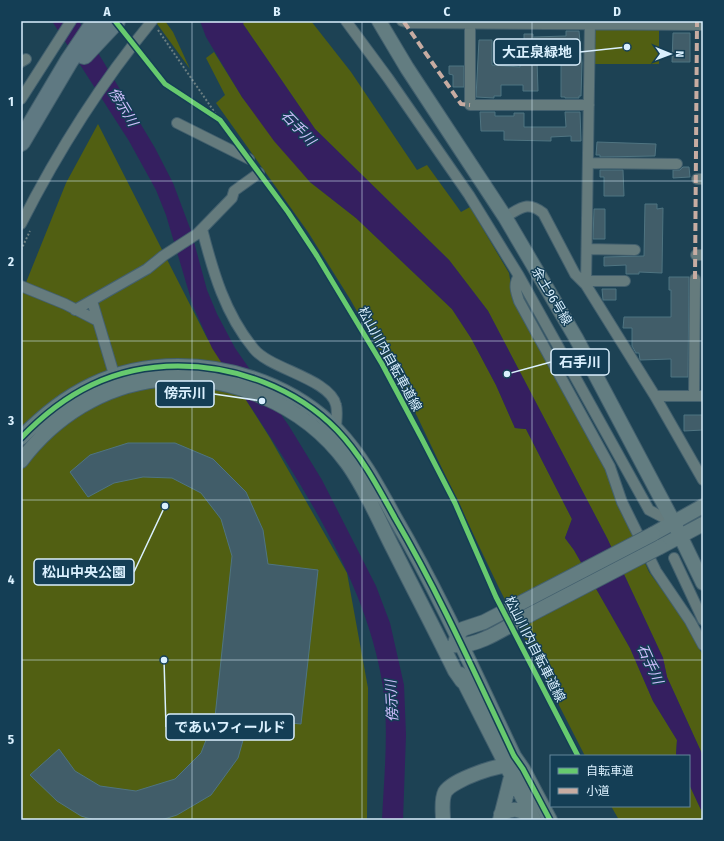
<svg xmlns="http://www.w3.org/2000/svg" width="724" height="841" font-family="'Fira Sans Condensed','Noto Sans JP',sans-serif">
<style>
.green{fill:#515f12}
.water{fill:#351f60}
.building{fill:#415d69;stroke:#4f7481}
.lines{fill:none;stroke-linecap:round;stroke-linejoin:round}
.street-casing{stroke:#43606e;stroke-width:12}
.secondary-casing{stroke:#43606e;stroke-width:16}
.highway-casing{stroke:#43606e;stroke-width:20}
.path{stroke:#6a7e81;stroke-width:2;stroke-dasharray:2 2;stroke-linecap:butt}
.street{stroke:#657b7d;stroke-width:10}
.secondary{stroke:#637d81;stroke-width:14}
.highway{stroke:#5f7982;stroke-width:18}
.secondary-bridge-casing{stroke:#43606e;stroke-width:16;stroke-linecap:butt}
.secondary-bridge{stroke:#637d81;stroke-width:14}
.quiet{stroke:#c7aca2;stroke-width:4;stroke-dasharray:8 4;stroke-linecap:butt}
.cycleway-casing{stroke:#143e55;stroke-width:8}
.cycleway{stroke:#67ca6e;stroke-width:5}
.grid{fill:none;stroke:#daf0fe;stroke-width:1;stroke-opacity:0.55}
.labels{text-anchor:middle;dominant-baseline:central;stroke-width:3;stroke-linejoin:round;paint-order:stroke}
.street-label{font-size:13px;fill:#daf0fe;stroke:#143e55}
.water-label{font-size:14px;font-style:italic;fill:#d0bffd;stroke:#143e55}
.leader{fill:none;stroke:#daf0fe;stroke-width:1.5}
.callout-dot{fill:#daf0fe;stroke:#143e55;stroke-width:1.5}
.callout{fill:#143e55;stroke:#daf0fe;stroke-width:1.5}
.callout-label{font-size:14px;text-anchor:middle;font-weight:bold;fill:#daf0fe}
.neatline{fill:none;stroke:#daf0fe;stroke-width:1.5}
.grid-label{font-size:13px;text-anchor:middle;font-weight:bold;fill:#daf0fe}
</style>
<rect width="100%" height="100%" fill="#1d4254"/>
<path class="green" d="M155 21H165L173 32 190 69Z
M244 21H311L351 72 417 170 427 165 461 212 470 207 509 273 513 298 609 476 619 505 649 572 688 625 703 656V756L667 677 663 658 607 538 488 311 449 260 315 129 243 24Z
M595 30H659V64H595Z
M214 52 242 97 310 182 356 218 452 309 471 338 496 385 515 428 526 429 572 519 565 538 574 550 630 648 653 701 677 740 676 756H585L499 588 417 416 350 299 308 232 216 103 225 95 206 58Z
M98 124 207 338 270 438 347 573 368 688 367 820H21V295L66 183Z
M689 784 703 814V820H619L611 806H689Z"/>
<path class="water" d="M52 21H79L155 148 173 183 191 231 207 290 217 314 235 348 289 426 322 480 376 586 390 623 404 685 406 735 403 820H382C384 777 389 730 383 687 364 564 278 451 212 348L193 306 166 215 156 190 129 141Z
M200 21H244L243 24 315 129 449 260 488 311 607 538 663 658 667 677 703 756V814L689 784V756H676L677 740 653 701 630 648 574 550 565 538 572 519 526 429 515 428 496 385 471 338 452 309 356 218 310 182 274 141 242 97 206 37Z"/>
<path class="building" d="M566 31H579L582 63 581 96H579V98H565V97H561V60H537L538 91H523V85H501V96H494V98L476 97 479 40H492V65L520 67V45H524V34H533V37L566 36Z
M673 33H690V62H672Z
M449 66H464V87H453V75L449 74Z
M480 112H495V116H514V113H524V127H566L565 112H580L581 141H571V136L551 137V141L504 140V131H481Z
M597 142 656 144 655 156 600 157V155H596Z
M683 167H689L690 177 673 178V170H680Z
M600 170H623L624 196H604V177H600Z
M645 204H657V209L663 208 662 273 639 272V274H626V265L604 266V257L644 256Z
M594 209H605V239H593Z
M669 277H689L688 377H671V359L640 360 639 353H636L632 346V328H623L624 317H671V290H669Z
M602 289H616V300H603Z
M684 415H703V430L684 431Z
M128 443H175L213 459 246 492 263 530 268 564 318 570 301 724 249 719 238 758 211 795 177 815 161 820H94L81 816 57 801 30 775 59 749 75 771 100 786 136 791 175 779 201 753 215 717 232 556 221 519 201 493 172 478 143 477 114 483 88 497 70 472 90 455Z"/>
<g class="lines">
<defs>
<path id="street" d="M346 21 388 78 469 195 519 276 649 510 674 523
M402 21 410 23 703 25
M470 21V105H589
M21 62 26 59
M21 99 71 21
M177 123 249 159
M588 163 677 164
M697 179H703
M505 217C520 209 527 200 543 213L575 274 586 285 655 396 703 480
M21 224C57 153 101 83 152 21
M202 229C213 272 225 314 254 349 270 369 330 379 336 405 338 412 336 421 336 429
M587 249 635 250
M696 255H703
M519 276C513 284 516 292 519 301L610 467 622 502 656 571 690 621 703 645
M586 281H625
M586 285 590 21
M21 286 65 304 98 321
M92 301 116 381
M75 310 147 269 163 256 197 234 232 198 234 191 259 173
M655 396H703
M694 396 695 279
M674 558 703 620"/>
<path id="secondary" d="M379 21 407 68 505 217 576 338 674 523 703 583
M21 438C65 392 114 366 178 366 236 366 296 388 337 430 361 455 378 487 395 518 440 595 476 676 514 756L523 769 550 820
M21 461C54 417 103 386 158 380 229 373 304 404 347 463 366 489 379 521 394 550 414 590 435 630 455 671L462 681
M653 534 703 506
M660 547 703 524
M455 644 457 636 463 629 484 622 509 609
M454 645C473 648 499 632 516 622
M460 674 534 820
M501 814C514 807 522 809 532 819
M443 820C443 812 441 800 445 792 452 780 502 762 515 766
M500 820 512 773"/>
<path id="highway" d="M84 55 116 21
M21 142 69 61 96 21"/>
</defs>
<use href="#street" class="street-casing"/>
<use href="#secondary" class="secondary-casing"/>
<use href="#highway" class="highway-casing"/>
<path class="path" d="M158 30 220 120
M21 250 30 231"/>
<use href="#street" class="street"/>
<use href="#secondary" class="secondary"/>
<use href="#highway" class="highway"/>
<defs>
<path id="secondary-bridge" d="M509 609 653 534
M516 622 660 547"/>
</defs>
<use href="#secondary-bridge" class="secondary-bridge-casing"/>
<use href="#secondary-bridge" class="secondary-bridge"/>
<path class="quiet" d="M404 22 461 104 470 105
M695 279 697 21"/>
<defs>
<path id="cycleway" d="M115 21 165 84 220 120 288 212 317 256 382 364 422 439 455 503 496 597 578 756
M21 438C65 392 114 366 178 366 236 366 296 388 337 430 361 455 378 487 395 518 440 595 476 676 514 756L523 769 550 820"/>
</defs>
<use href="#cycleway" class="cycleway-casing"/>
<use href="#cycleway" class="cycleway"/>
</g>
<path class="grid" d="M192 21V820M362 21V820M532 21V820M21 181H703M21 341H703M21 500H703M21 660H703"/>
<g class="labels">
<g class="street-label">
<text transform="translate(552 296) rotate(59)">余土96号線</text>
<text transform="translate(390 359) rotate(61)">松山川内自転車道線</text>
<text transform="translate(535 649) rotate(63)">松山川内自転車道線</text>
</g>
<g class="water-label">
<text transform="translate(123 107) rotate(59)">傍示川</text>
<text transform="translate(298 128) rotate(46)">石手川</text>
<text transform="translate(650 664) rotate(66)">石手川</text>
<text transform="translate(392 701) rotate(-93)">傍示川</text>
</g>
</g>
<path class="leader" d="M627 47L580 52M507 374L551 362M262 401L214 394M165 506L134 572M164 660L166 727"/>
<g class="callout-dot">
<circle cx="627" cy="47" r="4"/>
<circle cx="507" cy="374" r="4"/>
<circle cx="262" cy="401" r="4"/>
<circle cx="165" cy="506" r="4"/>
<circle cx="164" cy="660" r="4"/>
</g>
<g class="callout">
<rect x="494" y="39" width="86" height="26" rx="4"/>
<rect x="551" y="349" width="58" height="26" rx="4"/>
<rect x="156" y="381" width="58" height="26" rx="4"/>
<rect x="34" y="559" width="100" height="26" rx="4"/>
<rect x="166" y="714" width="128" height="26" rx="4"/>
</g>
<g class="callout-label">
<text x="537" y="57">大正泉緑地</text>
<text x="580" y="367">石手川</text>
<text x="185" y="398">傍示川</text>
<text x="84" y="577">松山中央公園</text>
<text x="230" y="732">であいフィールド</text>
</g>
<rect width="724" height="841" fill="none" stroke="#143e55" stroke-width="44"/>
<rect x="550" y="755" width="140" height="52" fill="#143e55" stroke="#638599"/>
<rect x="558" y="768" width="20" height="6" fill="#67ca6e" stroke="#638599"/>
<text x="586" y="775" font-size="12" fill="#daf0fe">自転車道</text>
<rect x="558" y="788" width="20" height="6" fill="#c7aca2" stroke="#638599"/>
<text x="586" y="795" font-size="12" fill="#daf0fe">小道</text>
<g transform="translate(670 54) rotate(91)" stroke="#143e55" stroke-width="3" paint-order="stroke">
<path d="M0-3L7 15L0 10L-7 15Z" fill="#daf0fe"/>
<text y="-6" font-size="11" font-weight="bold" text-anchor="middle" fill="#daf0fe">N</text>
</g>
<rect x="22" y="22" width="680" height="797" class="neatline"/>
<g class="grid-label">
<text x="107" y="16">A</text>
<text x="277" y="16">B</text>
<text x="447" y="16">C</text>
<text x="617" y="16">D</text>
<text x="11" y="106">1</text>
<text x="11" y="266">2</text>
<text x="11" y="425">3</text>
<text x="11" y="584">4</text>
<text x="11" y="744">5</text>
</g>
</svg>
